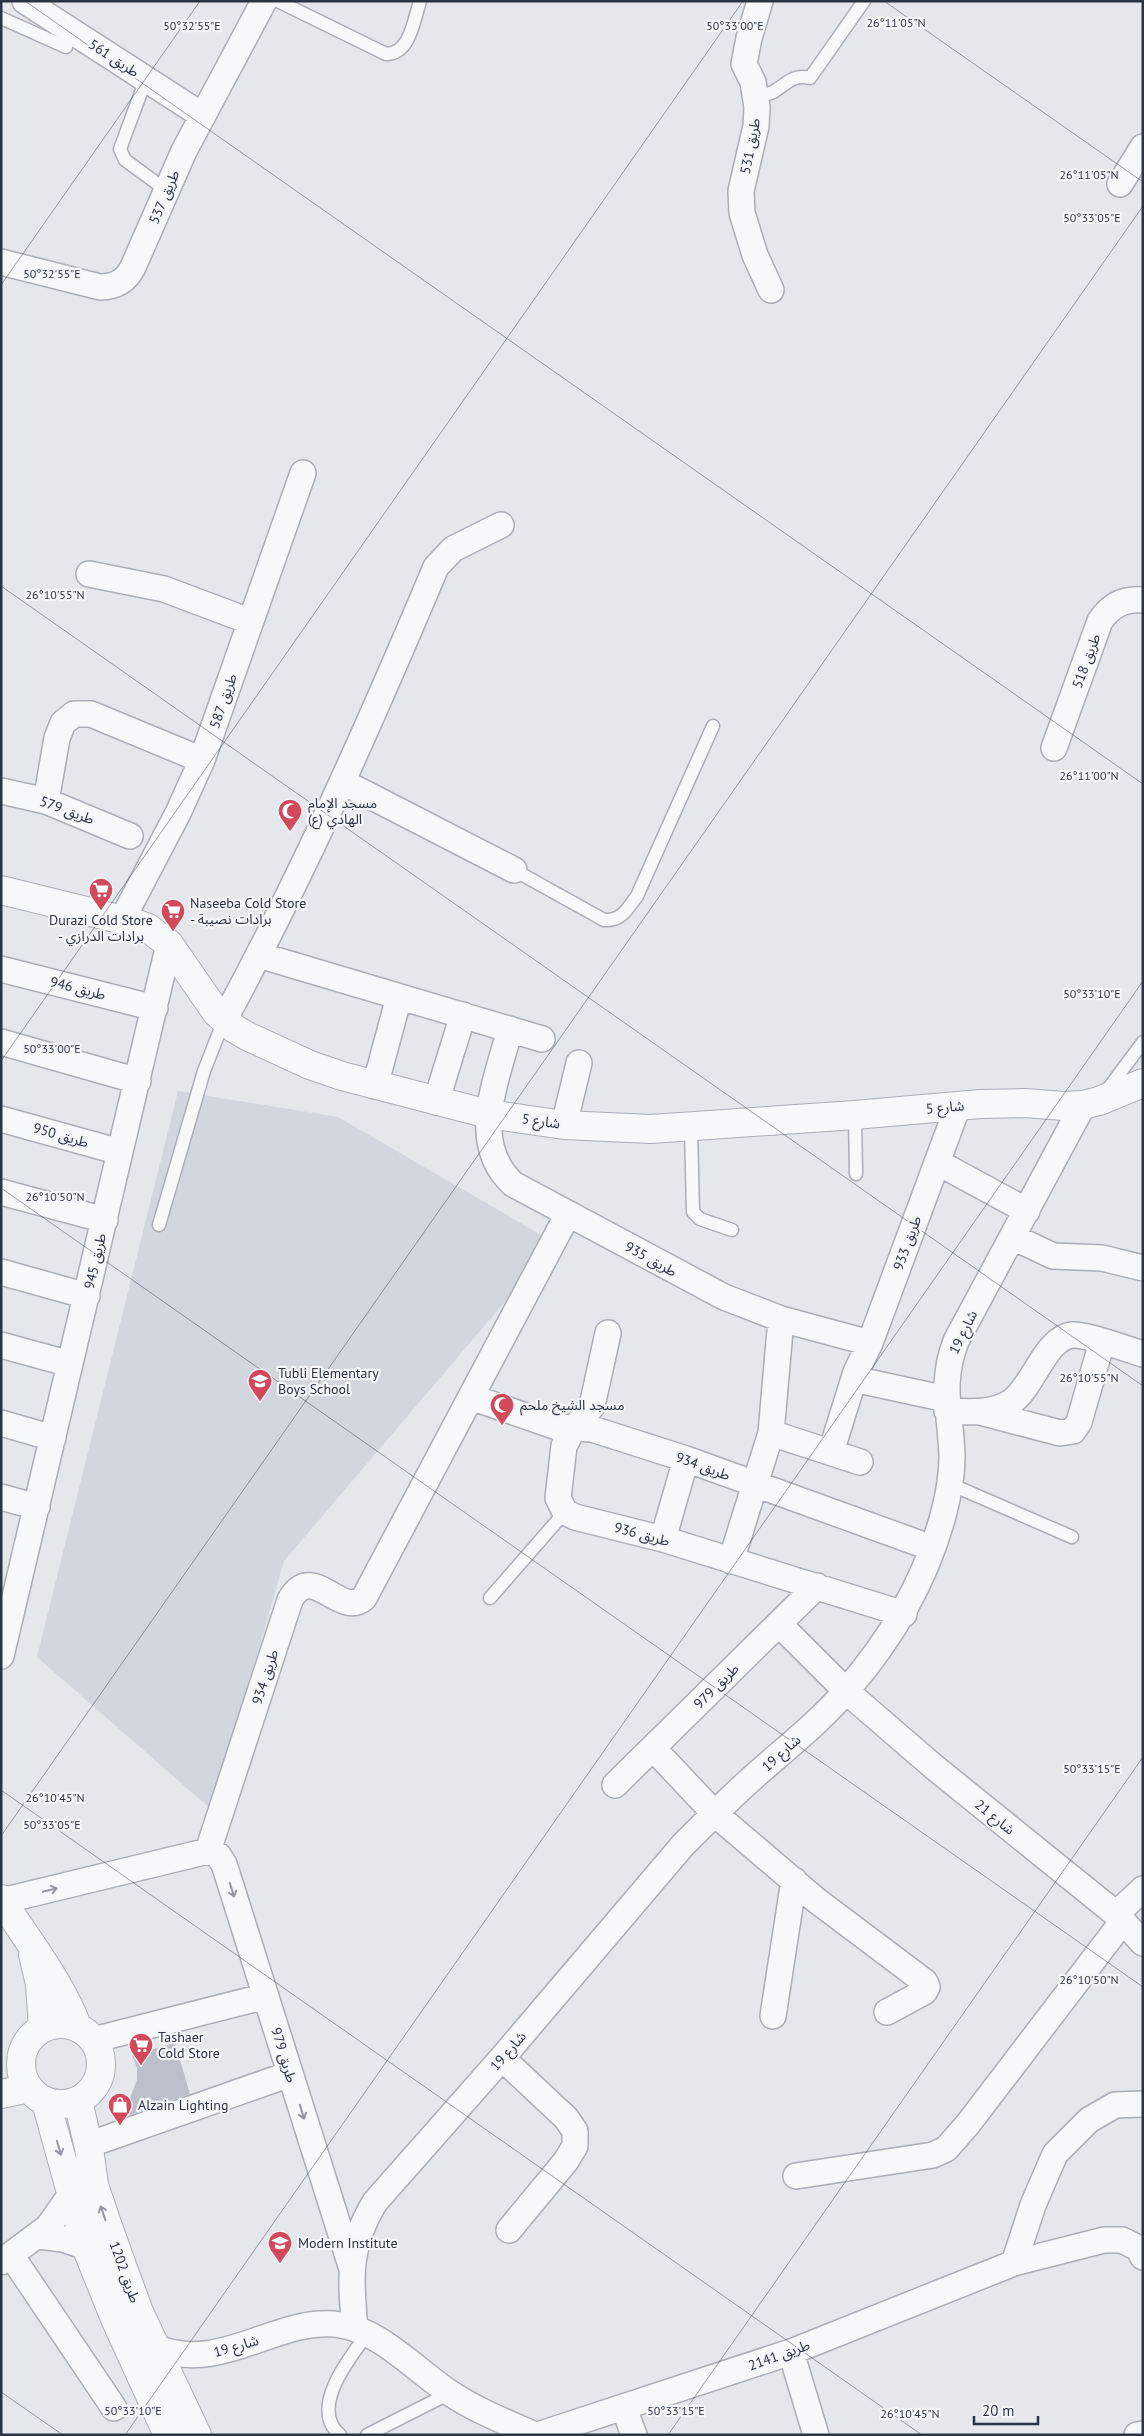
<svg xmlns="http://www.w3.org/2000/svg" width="1144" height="2436" font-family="'PT Sans','Noto Sans Arabic',sans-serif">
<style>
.built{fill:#d2d6de}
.building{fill:#bbc0ca}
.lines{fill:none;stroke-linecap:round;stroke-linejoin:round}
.service-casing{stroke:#a9aeb7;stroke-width:15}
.minor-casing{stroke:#a9aeb7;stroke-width:28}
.tertiary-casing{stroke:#a9aeb7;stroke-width:30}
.service{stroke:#f7f8fa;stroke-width:12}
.minor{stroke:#f7f8fa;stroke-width:25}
.tertiary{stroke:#f7f8fa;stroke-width:28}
.oneway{stroke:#9196a0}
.ticks{fill:none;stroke:#2b3445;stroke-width:1;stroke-opacity:0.45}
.labels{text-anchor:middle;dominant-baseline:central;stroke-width:4.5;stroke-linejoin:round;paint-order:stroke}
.street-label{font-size:14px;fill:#2b3445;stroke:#f4f6f9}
.poi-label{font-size:14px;fill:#2b3445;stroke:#f4f6f9;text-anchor:start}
.ticks-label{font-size:12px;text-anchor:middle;fill:#2b3445;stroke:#f4f6f9;stroke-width:4.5;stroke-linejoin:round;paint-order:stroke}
</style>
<rect width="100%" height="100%" fill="#e4e7ec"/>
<path class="built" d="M178 1091 338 1117 555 1243 284 1561 212 1810 37 1657Z"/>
<path class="building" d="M175 2043 190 2094 116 2120 130 2098 137 2080V2068L132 2055Z"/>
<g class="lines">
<defs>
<path id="service" d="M278 1 386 54C410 54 414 20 420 1
M1 18 66 47
M146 79 120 149 125 160 166 190
M756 96C761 95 768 95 773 92 787 84 792 74 810 78L864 1
M514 870 604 920C622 921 627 909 637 896L713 726
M1105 1093 1143 1042
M855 1115 856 1174
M691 1127 693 1212 700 1219 732 1230
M159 1225 204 1071 224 1020
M950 1484 1072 1537
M490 1598 565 1512
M340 2435C308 2408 351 2356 368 2333
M367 2435 450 2393"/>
<path id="minor" d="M25 1 203 116
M760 1 749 38 744 64 753 82 757 107 756 126 741 191 742 213 755 255 771 290
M1120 184 1143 147
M1 262 100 287C116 287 126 281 133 267L184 151 264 1
M89 574 164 589 249 621
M1054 748 1100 621C1110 606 1124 598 1143 600
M343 782 514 870
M1 791 46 801 130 836
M46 801 57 738 63 723 74 714H91L202 760
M122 920 178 813 202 760 303 473
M259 955 542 1039
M1 969 155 1008
M224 1020C304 873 371 721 436 567L453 549 501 525
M510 1029C497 1080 468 1142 513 1184L724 1297 781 1319 870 1343
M1 1042 138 1081
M375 1086 399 997
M436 1102 463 1015
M1 1119 120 1152
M564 1125 579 1063
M937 1162 1027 1211
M1 1192 105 1220
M1013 1237 1053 1256 1102 1258 1143 1268
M1 1272 87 1296
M608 1333 592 1406 571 1433 564 1446 558 1498 565 1512 575 1517 663 1539 904 1614
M1 1345 70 1364
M854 1379 946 1399
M471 1397 557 1427 592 1429 686 1459 932 1548
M947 1411C969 1412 992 1414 1011 1402 1033 1388 1045 1338 1072 1335 1087 1334 1126 1349 1143 1354
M980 1412 1060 1433 1073 1431 1079 1422 1102 1342
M1 1423 53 1438
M771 1433 860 1462
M831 1452 856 1372 870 1343 958 1106
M1 1497 37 1507
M663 1539 686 1459
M731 1561 771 1433 781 1319
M779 1624 846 1691 934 1767 1116 1914 1143 1943
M1 1656 169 944
M653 1748 714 1813 816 1900 925 1982 927 1987 924 1992 887 2012
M615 1785 817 1586
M208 1851 290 1600C312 1560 340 1619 364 1598L568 1214
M2 1901 208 1851 218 1855 224 1864 351 2266
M1116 1914 1143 1889
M773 2016 794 1880
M93 2040 266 1996
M502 2058 566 2118 575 2131V2146L566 2161 509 2230
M88 2145 290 2074
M796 2176 933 2155 946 2149 968 2124 1123 1921
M39 2236 63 2239 86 2247
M11 2255 114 2408
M1 2262 48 2227 72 2193
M1014 2263 1033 2205 1055 2154 1089 2120 1115 2105 1143 2104
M355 2328C350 2278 348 2246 375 2202L502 2058 683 1845C704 1824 725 1803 748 1782 781 1752 818 1724 847 1690 892 1638 925 1582 943 1516 948 1497 952 1476 952 1457 951 1412 939 1386 956 1341L1083 1105
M157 2348C224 2374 278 2315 341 2325 379 2330 418 2372 450 2393 477 2411 506 2422 535 2435
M791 2352 816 2435
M624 2408 634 2435
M538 2435 791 2352 1014 2263 1104 2240H1122L1138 2248 1143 2257
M1137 2435 1143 2434"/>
<path id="tertiary" d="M1 890 135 923 148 928 169 944 216 1012 235 1029 247 1036 310 1065 342 1076 488 1114 564 1125 651 1129 855 1115 980 1104 1024 1103 1064 1106 1083 1105 1099 1101 1143 1083
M1 1899C29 1943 59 1979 78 2028
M33 1955 40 1984 43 2028
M21 2064a40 40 0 1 1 80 0a40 40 0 1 1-80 0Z
M1 2094 29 2088
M78 2101 89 2148 94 2185 111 2235 139 2312 197 2435
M46 2102 86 2247 116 2321 168 2435"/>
</defs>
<use href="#service" class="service-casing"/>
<use href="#minor" class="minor-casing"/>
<use href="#tertiary" class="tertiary-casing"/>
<use href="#service" class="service"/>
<use href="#minor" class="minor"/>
<use href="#tertiary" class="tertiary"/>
</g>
<defs><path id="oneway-shaft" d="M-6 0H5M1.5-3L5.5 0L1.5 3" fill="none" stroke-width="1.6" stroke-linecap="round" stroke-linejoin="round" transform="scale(1.25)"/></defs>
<g class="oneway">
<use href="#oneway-shaft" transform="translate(50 1890) rotate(-14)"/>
<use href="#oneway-shaft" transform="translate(232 1890) rotate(72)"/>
<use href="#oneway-shaft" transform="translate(302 2112) rotate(73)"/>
<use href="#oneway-shaft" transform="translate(59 2148) rotate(74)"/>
<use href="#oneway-shaft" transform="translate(103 2213) rotate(-109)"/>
</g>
<path class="ticks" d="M25 1 1143 784M884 1 1143 182M1 285 200 1M1 586 1143 1386M1 1061 743 1M1 1188 1143 1987M1 1790 922 2435M1 1836 1143 206M1 2392 63 2435M125 2435 1143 981M668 2435 1143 1757"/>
<defs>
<symbol id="mosque-pin" viewBox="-11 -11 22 30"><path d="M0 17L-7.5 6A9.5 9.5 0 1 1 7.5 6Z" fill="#d1495b" stroke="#f4f6f9"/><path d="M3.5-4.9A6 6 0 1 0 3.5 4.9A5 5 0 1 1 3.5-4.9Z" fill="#fff"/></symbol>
<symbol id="supermarket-pin" viewBox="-11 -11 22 30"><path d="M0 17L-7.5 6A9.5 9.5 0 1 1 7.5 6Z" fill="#d1495b" stroke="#f4f6f9"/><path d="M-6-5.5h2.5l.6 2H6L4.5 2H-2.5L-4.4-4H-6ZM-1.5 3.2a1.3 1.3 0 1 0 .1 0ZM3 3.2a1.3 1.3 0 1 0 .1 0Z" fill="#fff"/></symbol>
<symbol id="school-pin" viewBox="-11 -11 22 30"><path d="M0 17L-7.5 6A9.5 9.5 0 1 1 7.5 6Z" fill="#d1495b" stroke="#f4f6f9"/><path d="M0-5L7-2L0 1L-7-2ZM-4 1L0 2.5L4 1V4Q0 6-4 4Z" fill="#fff"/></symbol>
<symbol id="shop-pin" viewBox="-11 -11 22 30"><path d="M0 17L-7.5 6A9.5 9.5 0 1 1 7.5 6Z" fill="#d1495b" stroke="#f4f6f9"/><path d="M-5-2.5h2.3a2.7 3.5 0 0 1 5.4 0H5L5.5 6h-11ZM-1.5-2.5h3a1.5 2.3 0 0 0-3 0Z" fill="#fff"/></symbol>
</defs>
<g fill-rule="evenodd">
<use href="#mosque-pin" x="276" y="797" width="28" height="38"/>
<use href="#supermarket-pin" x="87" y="876" width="28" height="38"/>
<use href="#supermarket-pin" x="159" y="897" width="28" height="38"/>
<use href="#school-pin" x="246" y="1367" width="28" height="38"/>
<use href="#mosque-pin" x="488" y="1391" width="28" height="38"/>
<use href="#supermarket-pin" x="127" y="2031" width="28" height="38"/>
<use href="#shop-pin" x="106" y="2091" width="28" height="38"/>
<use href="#school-pin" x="266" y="2229" width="28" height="38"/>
</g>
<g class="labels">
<g class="street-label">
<text transform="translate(114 58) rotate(33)">طريق 561</text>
<text transform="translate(750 146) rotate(-79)">طريق 531</text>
<text transform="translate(164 197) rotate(-67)">طريق 537</text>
<text transform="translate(1086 661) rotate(-70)">طريق 518</text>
<text transform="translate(223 701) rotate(-71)">طريق 587</text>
<text transform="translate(67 810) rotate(20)">طريق 579</text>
<text transform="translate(78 988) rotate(14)">طريق 946</text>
<text transform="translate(945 1107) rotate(-5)">شارع 5</text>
<text transform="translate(541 1121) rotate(8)">شارع 5</text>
<text transform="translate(61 1135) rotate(16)">طريق 950</text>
<text transform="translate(907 1243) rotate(-70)">طريق 933</text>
<text transform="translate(651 1259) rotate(29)">طريق 935</text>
<text transform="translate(95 1261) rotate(-77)">طريق 945</text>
<text transform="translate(963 1332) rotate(-64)">شارع 19</text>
<text transform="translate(703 1466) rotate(20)">طريق 934</text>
<text transform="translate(642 1534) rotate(15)">طريق 936</text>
<text transform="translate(265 1677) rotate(-72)">طريق 934</text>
<text transform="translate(716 1686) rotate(-45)">طريق 979</text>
<text transform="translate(781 1753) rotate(-42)">شارع 19</text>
<text transform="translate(995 1817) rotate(39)">شارع 21</text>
<text transform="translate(508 2051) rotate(-49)">شارع 19</text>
<text transform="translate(284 2055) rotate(73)">طريق 979</text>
<text transform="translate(125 2272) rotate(70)">طريق 1202</text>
<text transform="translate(236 2346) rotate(-16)">شارع 19</text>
<text transform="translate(779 2355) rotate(-20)">طريق 2141</text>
</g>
<g class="poi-label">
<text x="308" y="803">مسجد الإمام<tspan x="308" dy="16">الهادي (ع)</tspan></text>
<text x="190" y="903">Naseeba Cold Store<tspan x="190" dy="16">- برادات نصيبة</tspan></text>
<text x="101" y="920" text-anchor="middle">Durazi Cold Store<tspan x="101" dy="16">- برادات الدرازي</tspan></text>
<text x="278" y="1373">Tubli Elementary<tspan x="278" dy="16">Boys School</tspan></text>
<text x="520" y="1405">مسجد الشيخ ملحم</text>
<text x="158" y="2037">Tashaer<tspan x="158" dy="16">Cold Store</tspan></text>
<text x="138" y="2105">Alzain Lighting</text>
<text x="298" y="2243">Modern Institute</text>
</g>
</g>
<g class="ticks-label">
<text x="896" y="27">26°11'05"N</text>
<text x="192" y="30">50°32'55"E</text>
<text x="735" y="30">50°33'00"E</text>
<text x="1089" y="179">26°11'05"N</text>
<text x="1092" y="222">50°33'05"E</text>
<text x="52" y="278">50°32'55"E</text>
<text x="55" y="599">26°10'55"N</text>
<text x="1089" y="780">26°11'00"N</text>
<text x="1092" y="998">50°33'10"E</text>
<text x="52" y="1053">50°33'00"E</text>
<text x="55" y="1201">26°10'50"N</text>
<text x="1089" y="1382">26°10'55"N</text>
<text x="1092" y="1773">50°33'15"E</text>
<text x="55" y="1802">26°10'45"N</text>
<text x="52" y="1829">50°33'05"E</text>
<text x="1089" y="1984">26°10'50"N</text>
<text x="133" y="2415">50°33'10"E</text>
<text x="676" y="2415">50°33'15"E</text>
<text x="910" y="2418">26°10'45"N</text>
</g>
<rect width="1144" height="2436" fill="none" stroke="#2b3445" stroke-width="5"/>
<path d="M974 2416v8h64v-8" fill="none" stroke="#2b3445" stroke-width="2.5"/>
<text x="982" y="2416" font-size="15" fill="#2b3445" stroke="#f4f6f9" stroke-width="4" paint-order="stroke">20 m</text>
</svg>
